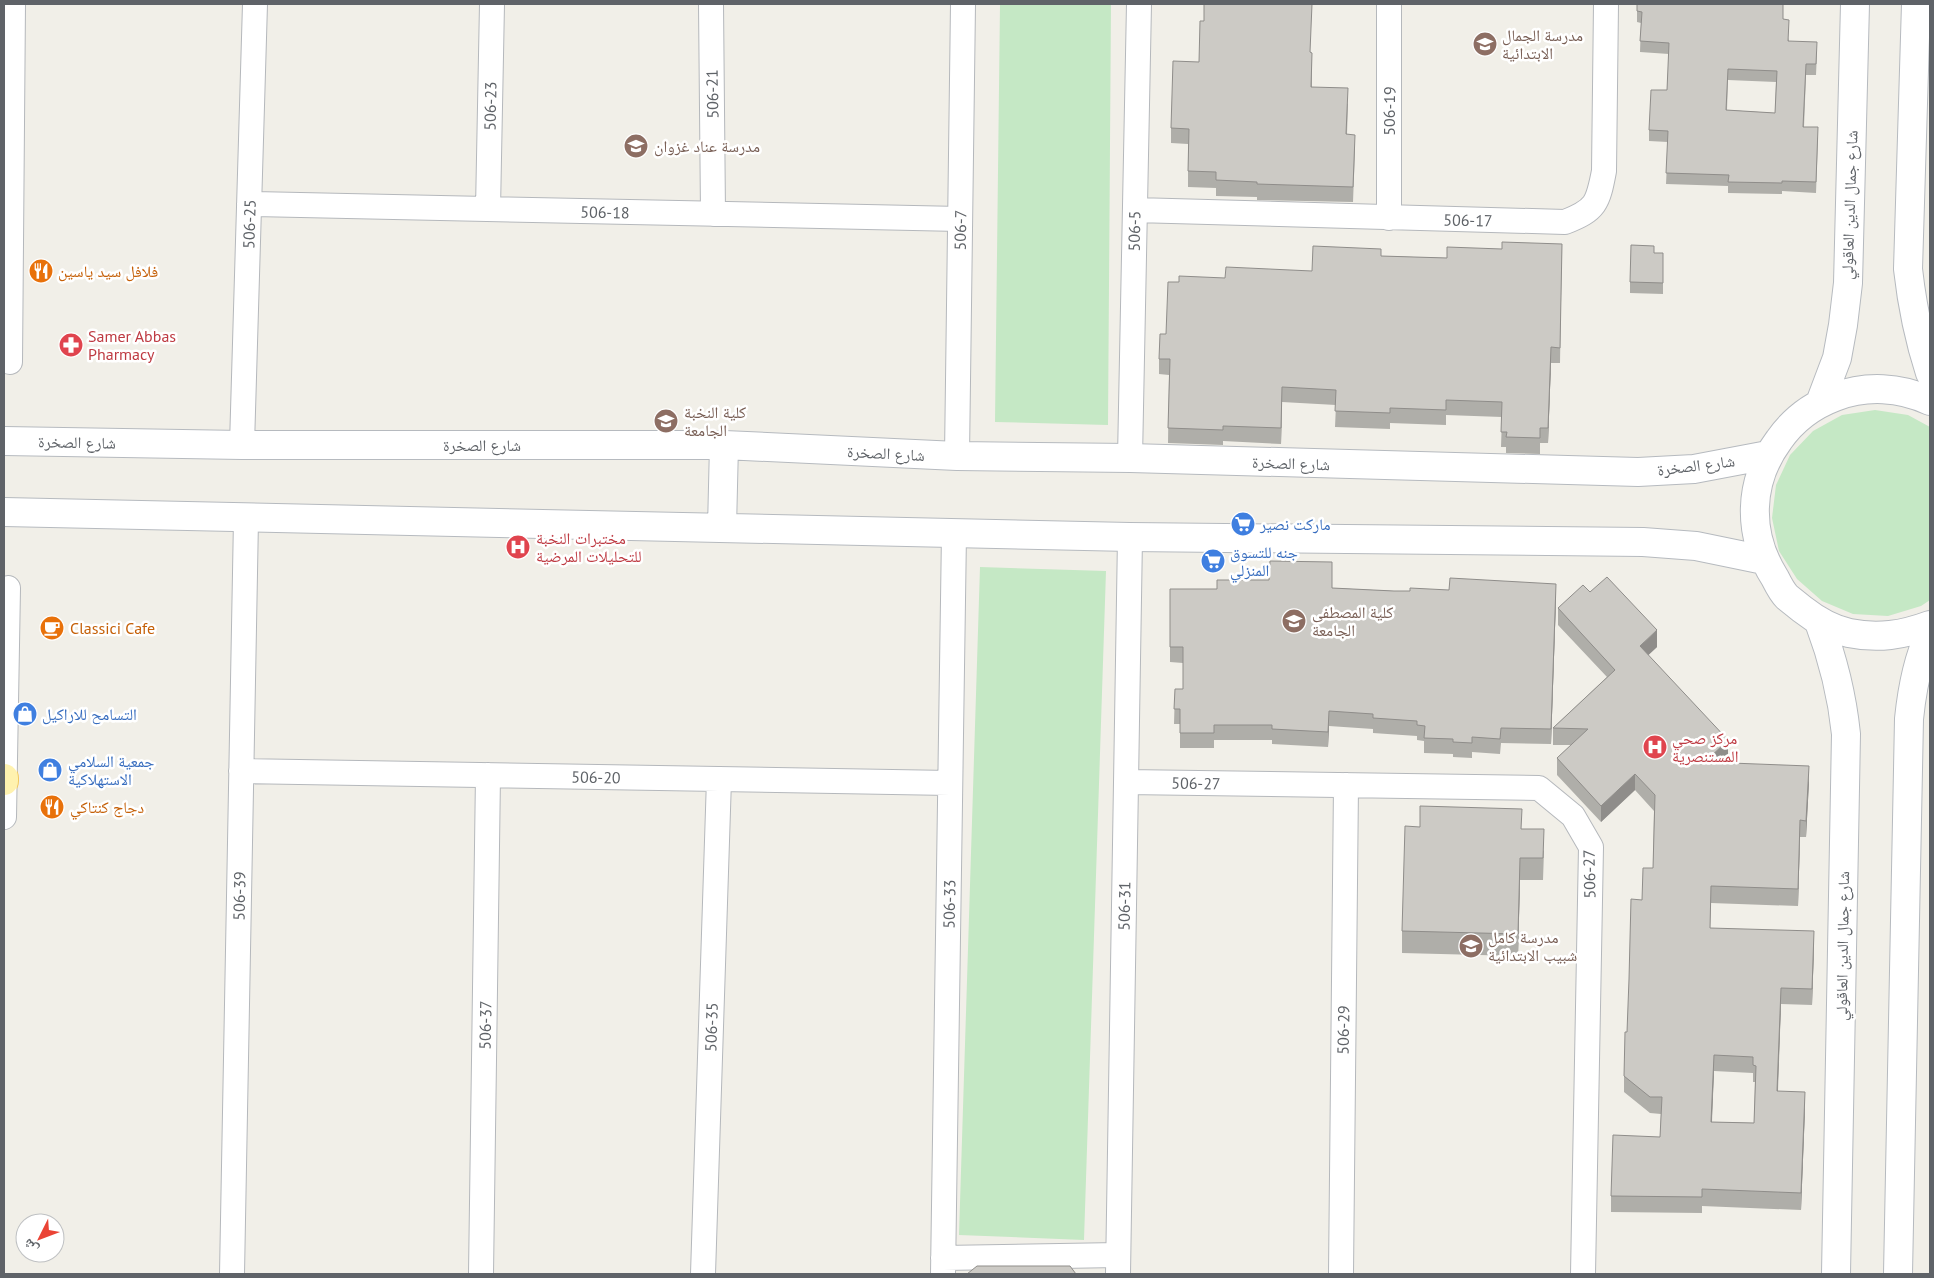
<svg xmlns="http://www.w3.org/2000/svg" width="1934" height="1278" font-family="'PT Sans','Noto Naskh Arabic',sans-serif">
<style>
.green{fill:#c5e8c5}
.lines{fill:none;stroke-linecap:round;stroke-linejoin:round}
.street-casing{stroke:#b5b8bc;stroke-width:26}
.secondary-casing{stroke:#b6babf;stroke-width:30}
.primary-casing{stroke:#f2c960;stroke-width:30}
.street{stroke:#fff;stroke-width:24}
.secondary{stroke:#fff;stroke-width:28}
.primary{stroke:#fff2af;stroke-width:28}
.wall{fill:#afaea9;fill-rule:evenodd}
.shaded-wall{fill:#8f8d8a}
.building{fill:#cccac5;stroke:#8f8d8a;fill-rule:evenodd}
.labels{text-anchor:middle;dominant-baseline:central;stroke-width:5;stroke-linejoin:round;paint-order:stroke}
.education-label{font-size:16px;fill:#785e54;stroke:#fff;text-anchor:start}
.street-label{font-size:16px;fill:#5f6368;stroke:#fff}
.food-label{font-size:16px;fill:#c56008;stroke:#fff;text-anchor:start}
.health-label{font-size:16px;fill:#be3a42;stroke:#fff;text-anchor:start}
.shop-label{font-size:16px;fill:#366cbe;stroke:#fff;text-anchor:start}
</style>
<rect width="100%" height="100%" fill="#f1efe8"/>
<path class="green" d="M1000 4H1111L1108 425 995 422Z
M1875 410 1908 415 1930 427V600L1921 606 1888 616 1853 614 1822 601 1797 579 1779 551 1772 518 1776 485 1790 455 1813 431 1842 415Z
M980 567 1106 571 1084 1240 959 1235Z"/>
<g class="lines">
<defs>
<path id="street" d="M711 4 713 214
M1389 4V218
M249 204 960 219
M488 209 492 4
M1135 210 1565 222C1596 210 1598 203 1604 171L1606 4
M10 362 13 4
M242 445 255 4
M957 456 963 4
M1130 458 1139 4
M241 771 950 783
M1126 782 1539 788 1573 816 1591 847 1583 1274
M4 817 8 588
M943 1258 1118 1255
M232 1274 246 519
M481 1274 488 775
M703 1274 719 779
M943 1274 954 533
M1118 1274 1130 537
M1341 1274 1346 785"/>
<path id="secondary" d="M1916 4 1908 269C1912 305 1919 339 1930 373
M1930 401C1900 387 1866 385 1835 397 1811 406 1793 420 1779 440 1748 482 1747 534 1775 578 1778 584 1782 592 1787 597 1792 601 1797 605 1802 609 1816 620 1831 629 1849 633 1878 639 1903 635 1930 625
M1820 403 1837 358 1843 325 1848 283 1855 4
M4 441 242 445H724L957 456 1130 458 1638 472 1694 469 1768 455
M4 512 1130 537 1643 542 1696 546 1764 560
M722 528 724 445
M1819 622C1833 659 1842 695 1846 734L1836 1274
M1898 1274 1909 719C1912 689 1917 661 1930 633"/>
<path id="primary" d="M4 778V781"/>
</defs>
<use href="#street" class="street-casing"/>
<use href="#secondary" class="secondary-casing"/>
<use href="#primary" class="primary-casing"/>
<use href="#street" class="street"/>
<use href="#secondary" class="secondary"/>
<use href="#primary" class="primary"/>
</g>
<path class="wall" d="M1637 4 1783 19 1789 41 1817 52 1816 75H1806L1804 127 1818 138 1816 193 1782 191V194L1728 193V186L1666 184 1668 142 1649 141V130L1667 90 1669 54 1640 52 1641 23 1637 22ZM1728 80 1776 82 1775 113 1727 110Z
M1204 21 1311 52 1312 68V87L1348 104 1347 134 1355 150 1353 202 1257 200V197L1216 196V188L1188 187V144L1171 143V128L1199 62Z
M1562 244 1560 363H1551L1548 443H1540V454L1506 453V447H1501L1502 417 1446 415V425L1390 423V429L1335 427 1336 405 1282 402 1281 444 1223 441V445L1168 443 1169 375 1159 374V359L1166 334 1179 282 1312 271 1381 256 1447 258 1502 249Z
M1654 253H1663V294L1630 293V282Z
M1269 580 1332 588 1556 599 1551 744 1501 743 1500 754 1472 752V758L1453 757V754L1424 753V741L1417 740V736L1373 733V729L1329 726 1328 747 1272 744V740H1214V748H1180V724H1174L1175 689H1183V663L1170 662V589H1217Z
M1558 608 1657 647 1648 655 1728 756 1722 762 1809 782 1806 837H1800L1798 906 1711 903 1710 928 1814 947 1812 1005 1781 1004 1778 1091 1805 1109 1801 1210 1702 1206V1213L1611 1212V1196L1660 1137 1661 1114 1650 1113 1624 1092V1076L1627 1032 1642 900 1653 868 1654 811 1635 790 1601 822 1557 775V758L1571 745H1553V728L1607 677 1558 625ZM1714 1071 1753 1073V1082H1755L1754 1123 1712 1122Z
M1522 829 1544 851 1543 880H1520L1518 956 1402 953V931Z"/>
<path class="shaded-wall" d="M1551 347V363L1548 443V428Z
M1282 387V402L1281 444V428Z
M1556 584V599L1551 744V729Z
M1657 630V647L1640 663V646Z
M1329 711V726L1328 747V732Z
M1728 740V756L1705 778V762Z
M1809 766V782L1806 837V821Z
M1635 774V790L1601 822V806Z
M1800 820V837L1798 906V889Z
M1520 858V880L1518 956V934Z
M1814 931V947L1812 1005V989Z
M1781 988V1004L1777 1107V1091Z
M1714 1055V1071L1711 1138V1122Z
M1805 1092V1109L1801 1210V1193Z"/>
<path class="building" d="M1204 4H1312L1310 52 1312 53 1311 87 1348 88 1346 134 1355 135 1353 187 1257 184V182L1216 180V172L1188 171 1189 129 1171 128 1173 61 1199 62 1200 21H1204Z
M1637 4H1783V19L1789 20 1788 41 1817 42 1816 64H1806L1803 127H1818L1816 182 1782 181V183L1728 182 1729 175 1666 173 1668 131 1649 130 1651 90H1667L1669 43 1640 41 1642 12 1637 11ZM1728 69 1777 71 1775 113 1726 110Z
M1502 242 1562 244 1560 348 1551 347 1548 428H1540V438L1506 437 1507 432H1501L1502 402 1446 400V410L1390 408V413L1335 411 1336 390 1282 387 1281 428 1223 426V430L1168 428 1170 359H1159L1160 334H1166L1168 282H1179V276L1225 278 1226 267 1312 271 1313 246 1381 249V256L1447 258V247L1502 249Z
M1631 245 1654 246V253H1663V283L1630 282Z
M1270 561 1332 562V588L1394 591H1410V588L1449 590 1450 578 1556 584 1551 729 1501 728 1500 739 1472 737V743L1453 742V739L1424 738 1425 726 1417 725V721L1373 718V714L1329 711 1328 732 1272 729V725H1214V733H1180V709H1174L1175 689H1183V647H1170V589H1217V580H1269Z
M1607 577 1657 630 1640 646 1728 740 1705 762 1809 766 1806 821 1800 820 1798 889 1711 886 1710 928 1814 931 1812 989 1781 988 1777 1091 1805 1092 1801 1193 1702 1189V1197L1611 1196 1613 1135 1660 1137 1662 1097H1650L1624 1076 1625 1032H1627L1629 979 1631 899 1642 900 1643 868H1653L1655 795 1635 774 1601 806 1557 758 1588 729 1553 728 1615 670 1558 608 1583 585 1590 592ZM1714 1055 1753 1057V1065L1756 1066 1754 1123 1711 1122Z
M1420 806 1522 809 1521 829H1544L1543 858H1520L1518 934 1402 931 1405 826 1420 827Z
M977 1266H1070L1076 1274H967Z"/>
<defs>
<symbol id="school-disc" viewBox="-11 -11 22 22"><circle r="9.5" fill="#8d6e63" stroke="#fff"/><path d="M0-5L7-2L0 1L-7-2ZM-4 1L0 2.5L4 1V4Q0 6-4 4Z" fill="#fff"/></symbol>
<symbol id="restaurant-disc" viewBox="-11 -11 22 22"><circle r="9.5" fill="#e8710a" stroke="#fff"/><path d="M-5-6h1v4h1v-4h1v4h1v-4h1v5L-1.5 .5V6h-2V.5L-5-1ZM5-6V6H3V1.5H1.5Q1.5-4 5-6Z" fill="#fff"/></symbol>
<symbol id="pharmacy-disc" viewBox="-11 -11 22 22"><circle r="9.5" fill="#e0444e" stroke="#fff"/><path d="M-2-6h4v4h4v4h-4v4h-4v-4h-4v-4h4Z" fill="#fff"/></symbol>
<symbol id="supermarket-disc" viewBox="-11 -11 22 22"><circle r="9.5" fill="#3f7fe0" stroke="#fff"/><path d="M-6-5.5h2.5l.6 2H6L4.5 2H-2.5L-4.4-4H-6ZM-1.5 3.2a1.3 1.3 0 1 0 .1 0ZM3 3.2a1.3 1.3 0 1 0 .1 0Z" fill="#fff"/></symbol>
<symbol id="hospital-disc" viewBox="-11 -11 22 22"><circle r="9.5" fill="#e0444e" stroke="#fff"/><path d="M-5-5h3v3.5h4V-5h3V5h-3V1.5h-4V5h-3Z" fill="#fff"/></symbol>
<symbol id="university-disc" viewBox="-11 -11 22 22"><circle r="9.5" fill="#8d6e63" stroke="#fff"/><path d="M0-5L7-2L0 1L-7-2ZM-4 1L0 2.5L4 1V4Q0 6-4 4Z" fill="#fff"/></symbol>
<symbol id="cafe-disc" viewBox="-11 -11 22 22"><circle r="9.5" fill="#e8710a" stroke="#fff"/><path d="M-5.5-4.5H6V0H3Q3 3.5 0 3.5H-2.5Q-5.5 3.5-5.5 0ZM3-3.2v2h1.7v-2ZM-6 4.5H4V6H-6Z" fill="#fff"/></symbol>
<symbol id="shop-disc" viewBox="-11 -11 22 22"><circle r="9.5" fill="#3f7fe0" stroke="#fff"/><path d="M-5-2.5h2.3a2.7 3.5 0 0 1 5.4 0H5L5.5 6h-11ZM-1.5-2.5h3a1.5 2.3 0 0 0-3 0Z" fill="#fff"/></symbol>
</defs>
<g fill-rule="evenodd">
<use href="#school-disc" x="1471" y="30" width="28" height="28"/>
<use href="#school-disc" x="622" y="132" width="28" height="28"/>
<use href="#restaurant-disc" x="27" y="257" width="28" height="28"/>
<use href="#pharmacy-disc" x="57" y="331" width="28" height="28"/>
<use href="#school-disc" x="652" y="407" width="28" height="28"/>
<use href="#supermarket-disc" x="1229" y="510" width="28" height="28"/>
<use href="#hospital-disc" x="504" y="533" width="28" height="28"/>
<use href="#supermarket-disc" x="1199" y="547" width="28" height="28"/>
<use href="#university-disc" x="1280" y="607" width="28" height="28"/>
<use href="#cafe-disc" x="38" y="614" width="28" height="28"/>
<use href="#shop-disc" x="11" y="700" width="28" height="28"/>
<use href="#hospital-disc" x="1641" y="733" width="28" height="28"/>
<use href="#shop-disc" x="36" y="756" width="28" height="28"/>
<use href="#restaurant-disc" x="38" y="793" width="28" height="28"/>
<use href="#school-disc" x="1457" y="932" width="28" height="28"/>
</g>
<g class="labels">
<g class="education-label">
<text x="1502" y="35">مدرسة الجمال<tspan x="1502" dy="18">الابتدائية</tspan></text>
<text x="654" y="146">مدرسة عناد غزوان</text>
<text x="684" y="412">كلية النخبة<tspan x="684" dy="18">الجامعة</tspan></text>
<text x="1312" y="612">كلية المصطفى<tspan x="1312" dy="18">الجامعة</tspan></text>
<text x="1488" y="937">مدرسة كامل<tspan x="1488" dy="18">شبيب الابتدائية</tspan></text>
</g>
<g class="street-label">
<text transform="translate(712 94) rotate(-91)">506-21</text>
<text transform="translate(490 106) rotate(-89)">506-23</text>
<text transform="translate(1389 111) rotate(-90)">506-19</text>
<text transform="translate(1849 205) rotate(-88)">شارع جمال الدين العاقولي</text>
<text transform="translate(605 212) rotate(1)">506-18</text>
<text transform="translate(1468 220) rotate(1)">506-17</text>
<text transform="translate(249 224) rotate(-88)">506-25</text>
<text transform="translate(960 230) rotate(-89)">506-7</text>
<text transform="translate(1134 231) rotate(-89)">506-5</text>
<text transform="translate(77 442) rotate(1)">شارع الصخرة</text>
<text x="482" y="445">شارع الصخرة</text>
<text transform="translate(886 453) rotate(3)">شارع الصخرة</text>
<text transform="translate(1291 463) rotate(2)">شارع الصخرة</text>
<text transform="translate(1696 465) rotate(-7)">شارع الصخرة</text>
<text transform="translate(596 777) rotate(1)">506-20</text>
<text transform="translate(1196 783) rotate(1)">506-27</text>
<text transform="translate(1589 874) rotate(-91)">506-27</text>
<text transform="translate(239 896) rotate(-89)">506-39</text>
<text transform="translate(949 904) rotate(-89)">506-33</text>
<text transform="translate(1124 906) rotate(-89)">506-31</text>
<text transform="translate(1842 946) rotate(-89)">شارع جمال الدين العاقولي</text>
<text transform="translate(485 1025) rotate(-89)">506-37</text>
<text transform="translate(711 1027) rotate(-88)">506-35</text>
<text transform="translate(1343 1030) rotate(-89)">506-29</text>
</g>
<g class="food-label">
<text x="58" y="271">فلافل سيد ياسين</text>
<text x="70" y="628">Classici Cafe</text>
<text x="70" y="807">دجاج كنتاكي</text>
</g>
<g class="health-label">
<text x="88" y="336">Samer Abbas<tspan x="88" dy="18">Pharmacy</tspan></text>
<text x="536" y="538">مختبرات النخبة<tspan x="536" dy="18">للتحليلات المرضية</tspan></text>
<text x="1672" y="738">مركز صحي<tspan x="1672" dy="18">المستنصرية</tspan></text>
</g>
<g class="shop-label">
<text x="1260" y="524">ماركت نصير</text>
<text x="1230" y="552">جنه للتسوق<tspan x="1230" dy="18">المنزلي</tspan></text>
<text x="42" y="714">التسامح للاراكيل</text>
<text x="68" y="761">جمعية السلامي<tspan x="68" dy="18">الاستهلاكية</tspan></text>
</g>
</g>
<rect width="1934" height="1278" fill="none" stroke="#5f6368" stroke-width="10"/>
<g transform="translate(40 1238) rotate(228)"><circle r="24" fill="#ffffff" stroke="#bfc1c3"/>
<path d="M0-4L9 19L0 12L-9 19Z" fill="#ea4335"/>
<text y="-8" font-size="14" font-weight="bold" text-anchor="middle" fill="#5f6368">ش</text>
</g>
</svg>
